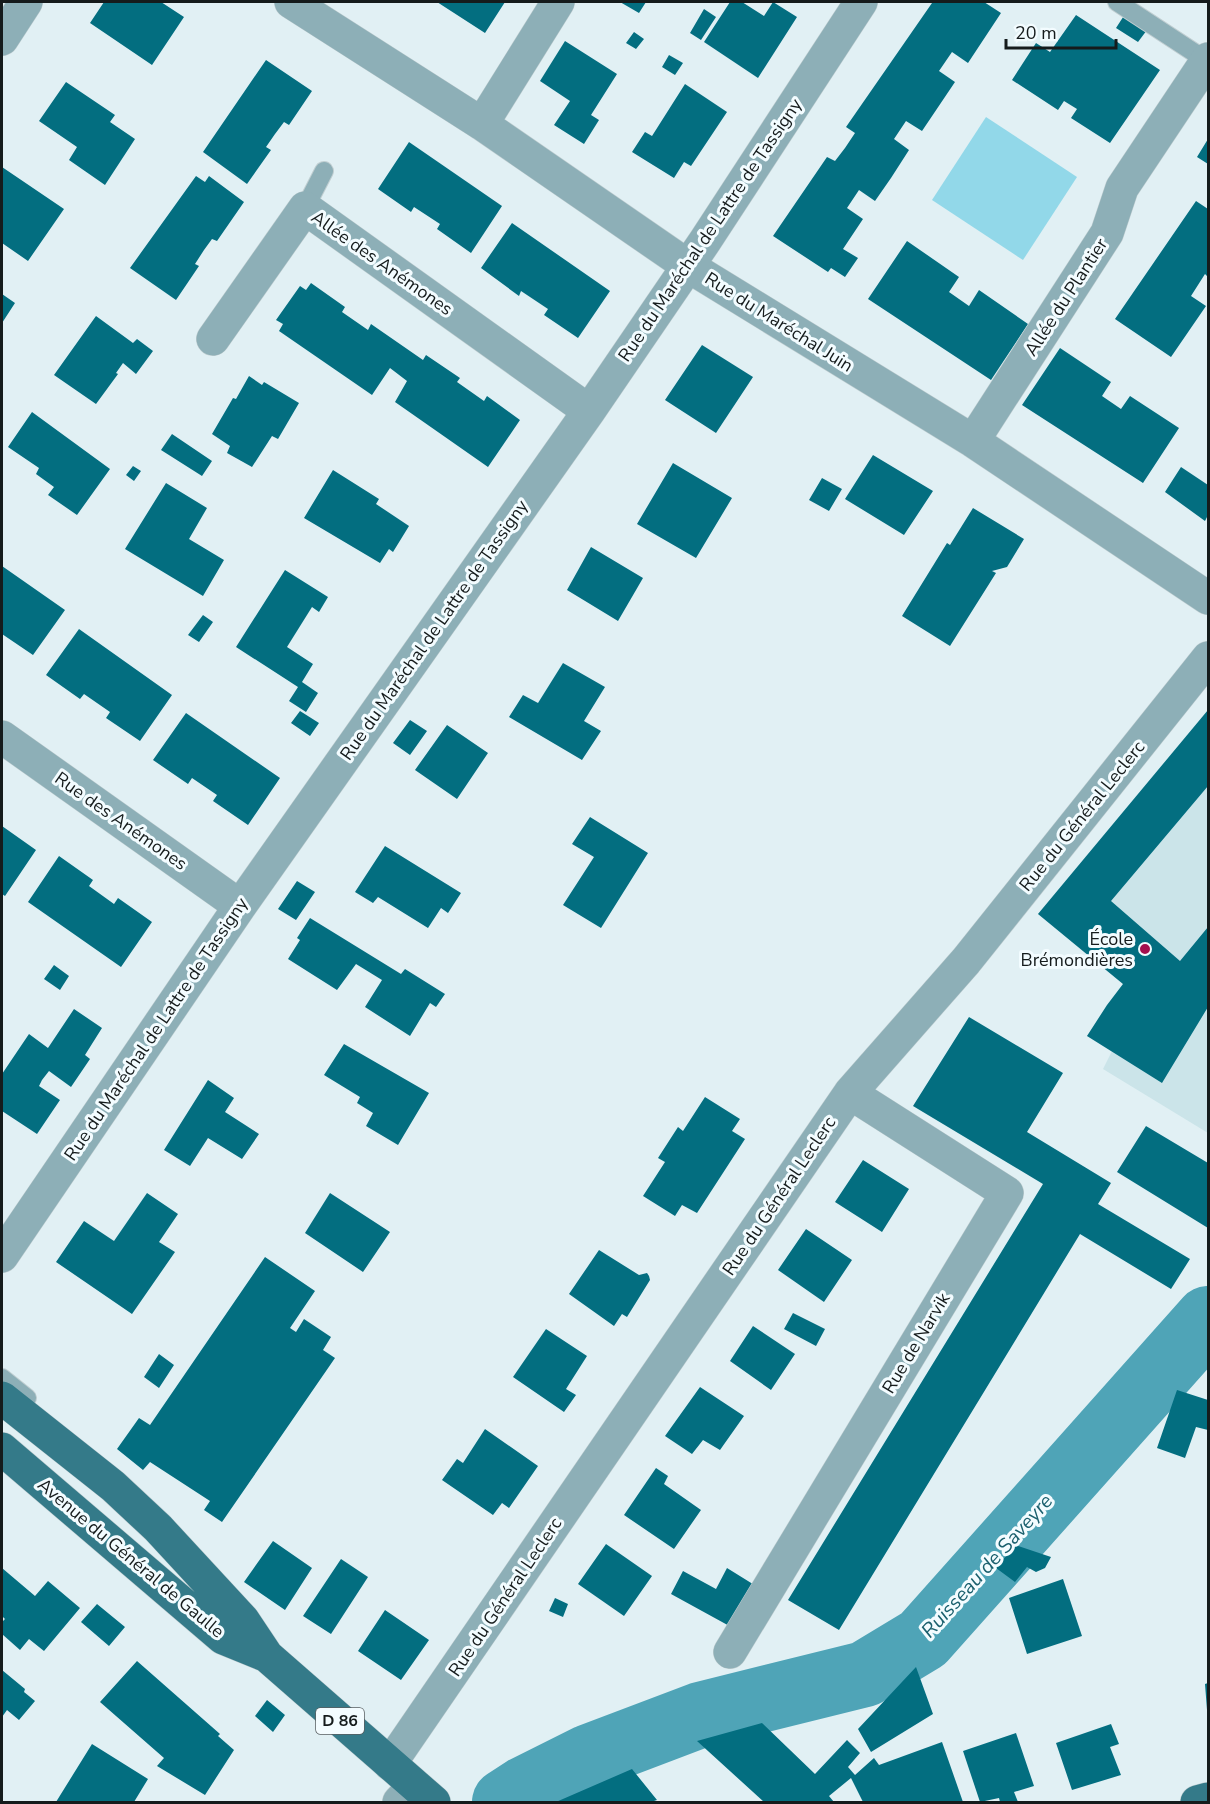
<svg xmlns="http://www.w3.org/2000/svg" width="1210" height="1804" font-family="'Nunito Sans',sans-serif">
<style>
.built{fill:#cbe4e9}
.green{fill:#92d8e9}
.lines{fill:none;stroke-linecap:round;stroke-linejoin:round}
.river{stroke:#4fa4b7;stroke-width:66}
.building{fill:#036e80}
.service-casing{stroke:#c0ced1;stroke-width:20}
.minor-casing{stroke:#c0ced1;stroke-width:34}
.primary-casing{stroke:#c0ced1;stroke-width:34}
.service{stroke:#8dafb7;stroke-width:18}
.minor{stroke:#8dafb7;stroke-width:33}
.primary{stroke:#347a89;stroke-width:33}
.poi-dot{fill:#a4104e;stroke:#f3fcff;stroke-width:2}
.labels{text-anchor:middle;dominant-baseline:central;stroke-width:6;stroke-linejoin:round;paint-order:stroke}
.shield{fill:#f3fcff;stroke:#585e60;stroke-width:1.5}
.shield-label{font-size:16px;font-weight:bold;fill:#151b1c}
.street-label{font-size:18px;fill:#151b1c;stroke:#f3fcff}
.poi-label{font-size:18px;fill:#151b1c;stroke:#f3fcff;text-anchor:end}
.water-label{font-size:20px;font-style:italic;fill:#1b606e;stroke:#f3fcff}
</style>
<rect width="100%" height="100%" fill="#e1f0f4"/>
<path class="built" d="M1208 710V1133L1103 1069 1112 1051 1087 1036 1123 984 1038 914Z"/>
<path class="green" d="M986 117 1077 177 1023 260 932 200Z"/>
<g class="lines">
<path class="river" d="M505 1802 525 1789 589 1757 700 1715 865 1674 923 1639 1208 1319"/>
</g>
<path class="building" d="M104 2H161L184 17 152 65 90 23Z
M437 2H505L485 33Z
M620 2H646L639 13Z
M730 2H742L764 16 773 2 797 17 758 78 704 42Z
M932 3 984 2 1001 13 968 63 952 52 939 71 955 82 922 131 906 121 894 139 909 150 891 178 875 201 859 190 847 208 863 219 843 249 858 258 845 277 831 268 828 272 773 236 827 157 835 161 845 148 855 133 846 127Z
M704 9 716 17 701 40 690 33Z
M1127 11 1150 26 1138 42 1116 28Z
M1076 15 1160 70 1110 143 1071 118 1077 109 1064 101 1058 110 1012 80 1036 43 1050 52Z
M634 32 644 39 636 49 626 43Z
M565 41 617 74 591 115 599 120 584 144 554 125 570 101 540 81Z
M669 55 683 63 675 75 662 67Z
M266 60 312 91 289 125 284 122 275 134 266 147 271 150 247 184 203 152Z
M66 82 115 115 110 122 135 139 105 185 69 160 77 147 39 121Z
M685 84 727 112 691 166 684 162 674 178 632 152 645 132 652 136Z
M1208 139V164L1197 157Z
M409 142 502 206 471 253 437 229 440 224 414 207 411 212 378 189Z
M2 167 64 209 28 261 2 243Z
M196 176 205 182 209 176 244 202 217 241 212 239 204 250 195 264 199 266 176 300 130 268Z
M1196 201 1208 209V277L1205 274 1191 296 1206 306 1171 357 1115 319Z
M512 223 610 291 578 338 544 315 548 309 521 291 519 296 481 268Z
M907 241 959 277 949 292 969 306 979 290 1028 324 991 380 868 299Z
M311 283 345 307 342 312 368 330 371 324 423 360 426 355 460 378 457 382 484 401 487 396 520 420 488 467 395 402 407 381 390 368 372 395 279 331 283 324 276 320 300 286 306 290Z
M2 294 15 303 2 323Z
M96 316 133 343 137 339 153 351 136 374 123 363 116 373 118 374 96 404 54 375Z
M702 345 753 377 716 433 665 400Z
M1060 348 1111 382 1102 396 1121 409 1130 396 1179 428 1143 483 1022 405Z
M249 376 262 385 264 382 299 403 278 439 272 436 252 467 227 453 230 446 212 434 233 398 236 399Z
M32 412 110 469 77 515 48 495 54 487 36 474 39 468 8 447Z
M172 434 212 461 202 476 161 450Z
M873 455 933 491 904 535 845 499Z
M673 463 732 498 696 558 637 524Z
M133 466 141 471 134 481 126 475Z
M1181 467 1208 485V515L1205 521 1165 492Z
M333 470 379 499 376 504 409 526 393 552 389 549 380 563 304 518Z
M822 478 842 489 829 511 809 500Z
M166 483 207 508 189 539 224 560 203 596 125 549Z
M973 508 1024 539 1007 567 992 571 996 573 950 646 902 616 947 543 950 545Z
M591 547 643 578 618 621 567 590Z
M2 566 65 610 33 655 2 634Z
M285 570 328 597 319 612 312 607 287 647 313 664 302 682 318 693 306 712 289 701 298 687 236 647Z
M203 615 213 622 199 642 188 635Z
M79 629 172 695 140 741 106 718 110 712 84 694 80 699 46 675Z
M563 663 605 687 584 721 601 731 582 760 509 717 523 695 538 703Z
M1208 710V786L1111 901 1180 961 1208 927V1007L1162 1083 1087 1036 1107 1005 1123 984 1038 914Z
M300 711 319 723 310 736 291 723Z
M186 713 280 778 248 825 213 801 217 795 192 778 188 784 153 760Z
M410 720 427 731 410 755 393 743Z
M447 725 488 753 457 799 415 770Z
M590 817 648 853 601 928 563 905 594 857 572 844Z
M2 826 36 850 5 896 2 894Z
M385 846 461 893 448 913 441 908 428 928 378 897 373 903 355 892Z
M59 856 93 880 89 886 114 904 118 898 152 922 121 967 28 902Z
M297 881 315 892 296 920 278 909Z
M310 918 401 974 405 969 445 994 436 1007 430 1003 410 1036 365 1007 382 980 356 964 337 990 288 959 300 940 297 938Z
M54 965 69 976 60 990 44 979Z
M74 1009 102 1028 85 1055 90 1059 71 1087 49 1071 42 1080 39 1086 60 1100 37 1134 2 1111V1074L29 1034 48 1048Z
M969 1017 1063 1073 1027 1132 1111 1183 1098 1204 1190 1259 1171 1289 1080 1234 839 1630 788 1600 1043 1184 913 1106Z
M344 1044 429 1093 398 1145 366 1126 373 1113 357 1103 360 1097 324 1075Z
M208 1080 234 1098 225 1112 259 1134 242 1159 208 1138 190 1166 164 1150Z
M705 1097 740 1119 732 1131 745 1139 697 1213 682 1205 675 1216 643 1196 665 1162 658 1158 678 1127 683 1131Z
M1146 1126 1208 1163V1228L1117 1172Z
M863 1160 909 1189 882 1232 835 1202Z
M147 1193 178 1214 159 1242 175 1252 132 1314 56 1262 84 1221 114 1241Z
M330 1193 390 1232 363 1272 305 1233Z
M806 1229 852 1260 824 1302 778 1270Z
M599 1250 639 1275 647 1273 649 1276 650 1280 627 1317 622 1314 614 1326 569 1294Z
M265 1257 315 1291 290 1328 296 1332 304 1319 331 1337 323 1350 335 1358 222 1522 204 1510 210 1501 150 1462 143 1470 117 1449 139 1418 150 1425Z
M793 1313 825 1329 816 1346 784 1329Z
M753 1326 795 1354 771 1390 730 1361Z
M546 1329 587 1356 566 1389 576 1395 564 1412 513 1377Z
M159 1354 174 1365 159 1388 144 1377Z
M700 1387 744 1416 720 1450 703 1440 692 1454 665 1436Z
M1177 1390 1208 1400V1430L1196 1427 1185 1458 1157 1448Z
M485 1429 538 1466 509 1508 502 1503 493 1515 442 1480 457 1459 463 1463Z
M656 1468 668 1476 664 1484 701 1510 674 1549 624 1515Z
M273 1541 312 1568 285 1610 244 1582Z
M606 1544 652 1576 624 1616 578 1584Z
M1015 1545 1051 1557 1045 1568 1036 1572 1027 1567 1015 1582 996 1568Z
M341 1559 368 1577 331 1634 303 1616Z
M2 1568 35 1596 48 1581 80 1608 44 1651 29 1639 20 1650 2 1634V1622L5 1619 2 1616Z
M727 1568 756 1586 733 1628 671 1594 683 1571 716 1589Z
M1063 1579 1082 1636 1027 1654 1009 1598Z
M555 1598 568 1604 563 1617 549 1611Z
M97 1604 125 1627 109 1646 81 1622Z
M385 1610 429 1640 401 1680 358 1651Z
M137 1661 220 1734 218 1736 234 1750 205 1795 157 1766 164 1758 100 1702Z
M916 1667 933 1714 871 1752 858 1729Z
M2 1670 25 1689 24 1692 35 1701 19 1720 7 1710 2 1717Z
M1208 1683V1710H1207L1205 1684Z
M267 1700 285 1715 273 1732 255 1716Z
M762 1723 815 1774 847 1740 860 1753 848 1767 855 1775 874 1758 879 1765 942 1742 963 1802H863L851 1778 829 1796 834 1802H764L697 1741Z
M1111 1724 1119 1744 1110 1747 1121 1775 1072 1790 1056 1743Z
M1016 1733 1034 1786 1014 1792 1018 1802H1000L999 1798 980 1802 963 1751Z
M92 1744 148 1779 134 1802H56Z
M632 1769 657 1800 651 1802H556Z"/>
<g class="lines">
<defs>
<path id="service" d="M1117 2 1207 61
M305 208 324 171
M2 1378 27 1398"/>
<path id="minor" d="M291 2 482 124 688 266 973 441 1208 598
M2 39 26 2
M482 124 558 2
M213 339 305 208 589 411
M973 441 1107 233 1122 188 1208 59
M2 737 240 906
M2 1256 240 906 589 411 705 241 861 2
M730 1652 1007 1193 850 1093
M390 1764 850 1093 966 961 1208 658
M399 1802 414 1786"/>
<path id="primary" d="M2 1398 113 1486 158 1528 243 1620 267 1656 434 1802
M2 1449 223 1638 267 1656
M1197 1802 1208 1799"/>
</defs>
<use href="#service" class="service-casing"/>
<use href="#minor" class="minor-casing"/>
<use href="#primary" class="primary-casing"/>
<use href="#service" class="service"/>
<use href="#minor" class="minor"/>
<use href="#primary" class="primary"/>
</g>
<circle class="poi-dot" cx="1145" cy="949" r="6"/>
<g class="labels">
<rect class="shield" x="316" y="1708" width="48" height="26" rx="4.5"/>
<g class="shield-label">
<text x="340" y="1721">D 86</text>
</g>
<g class="street-label">
<text transform="translate(710 230) rotate(-56)">Rue du Maréchal de Lattre de Tassigny</text>
<text transform="translate(382 263) rotate(35)">Allée des Anémones</text>
<text transform="translate(1066 297) rotate(-57)">Allée du Plantier</text>
<text transform="translate(779 322) rotate(32)">Rue du Maréchal Juin</text>
<text transform="translate(434 630) rotate(-55)">Rue du Maréchal de Lattre de Tassigny</text>
<text transform="translate(1082 816) rotate(-51)">Rue du Général Leclerc</text>
<text transform="translate(121 821) rotate(35)">Rue des Anémones</text>
<text transform="translate(156 1029) rotate(-56)">Rue du Maréchal de Lattre de Tassigny</text>
<text transform="translate(779 1196) rotate(-56)">Rue du Général Leclerc</text>
<text transform="translate(916 1343) rotate(-59)">Rue de Narvik</text>
<text transform="translate(131 1558) rotate(40)">Avenue du Général de Gaulle</text>
<text transform="translate(505 1597) rotate(-56)">Rue du Général Leclerc</text>
</g>
<g class="poi-label">
<text x="1133" y="939">École<tspan x="1133" dy="21">Brémondières</tspan></text>
</g>
<g class="water-label">
<text transform="translate(987 1566) rotate(-48)">Ruisseau de Saveyre</text>
</g>
</g>
<rect width="1210" height="1804" fill="none" stroke="#151b1c" stroke-width="6"/>
<path d="M1006 39v9h110v-9" fill="none" stroke="#151b1c" stroke-width="3"/>
<text x="1015" y="39" font-size="18" fill="#151b1c" stroke="#f3fcff" stroke-width="4.5" paint-order="stroke">20 m</text>
</svg>
